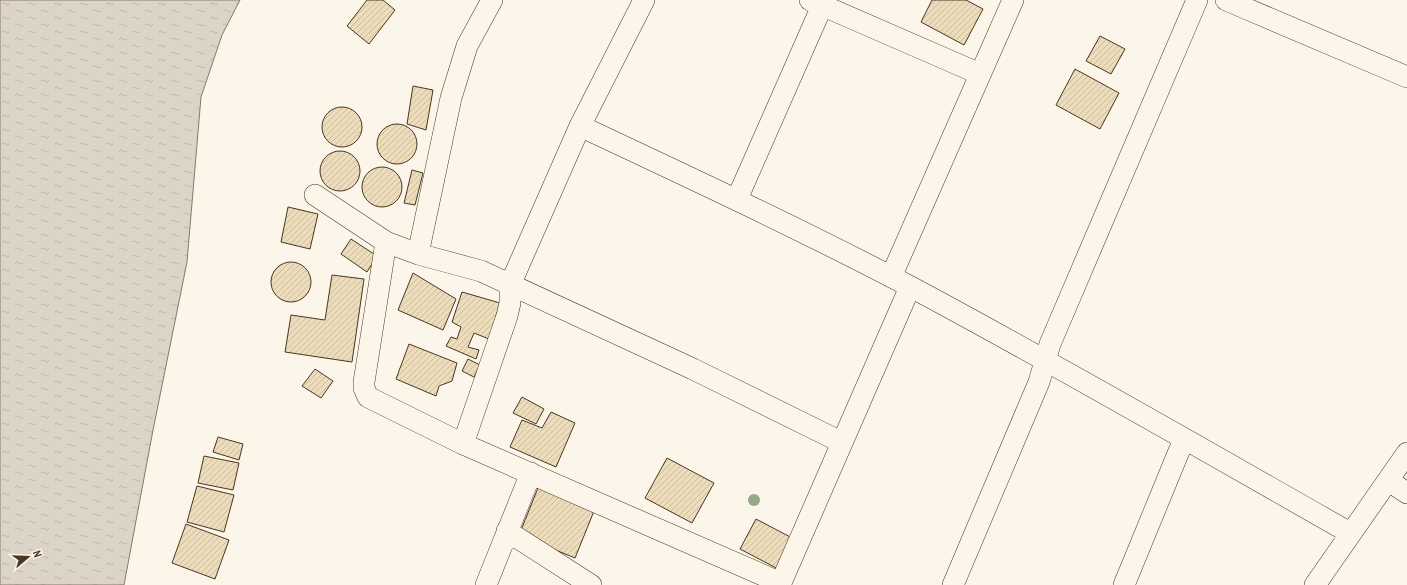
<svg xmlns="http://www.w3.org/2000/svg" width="1407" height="585" font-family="'PT Sans Narrow',sans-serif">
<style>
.water{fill:url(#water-ripples);stroke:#887966}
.building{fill:url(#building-hatch);stroke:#4a3520}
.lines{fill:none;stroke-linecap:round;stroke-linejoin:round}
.minor-casing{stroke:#4a3520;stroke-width:22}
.minor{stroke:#fbf6e9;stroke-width:21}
.tree{fill:#96a887}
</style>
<defs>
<pattern id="water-ripples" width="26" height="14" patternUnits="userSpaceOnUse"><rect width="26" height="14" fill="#dcd4c6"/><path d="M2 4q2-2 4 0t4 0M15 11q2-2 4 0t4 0" fill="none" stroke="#beb7aa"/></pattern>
<pattern id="building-hatch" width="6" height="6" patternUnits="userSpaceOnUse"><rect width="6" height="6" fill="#ecdcbc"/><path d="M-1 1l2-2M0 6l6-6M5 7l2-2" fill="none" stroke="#ccbda1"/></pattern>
</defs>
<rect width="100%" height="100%" fill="#fbf6e9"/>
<path class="water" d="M0 0H240L222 35 201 97 187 262 153 430 124 585H0Z"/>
<path class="building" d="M367 0H383L395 10 369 44 347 26Z
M932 0H966L983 9 964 45 921 22Z
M1100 36 1125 49 1111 74 1086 61Z
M1075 69 1119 93 1100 129 1056 105Z
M413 86 433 90 426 130 407 124Z
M322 127a20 20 0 1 1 40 0a20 20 0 1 1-40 0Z
M377 144a20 20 0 1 1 40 0a20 20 0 1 1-40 0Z
M320 171a20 20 0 1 1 40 0a20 20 0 1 1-40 0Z
M362 187a20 20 0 1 1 40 0a20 20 0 1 1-40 0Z
M412 170 423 173 415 205 404 203Z
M288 207 318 214 310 249 281 242Z
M351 239 377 256 367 272 341 254Z
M271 282a20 20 0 1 1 40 0a20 20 0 1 1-40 0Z
M413 273 456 299 443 330 398 310Z
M332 275 364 279 352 362 285 352 291 315 325 320Z
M462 292 500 303 489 339 474 333 468 347 479 350 476 359 446 346 451 337 457 339 461 327 452 322Z
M409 344 457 363 452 381 439 386 436 396 396 379Z
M468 359 480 365 474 377 462 371Z
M315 369 333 381 321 398 302 386Z
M522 397 544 409 536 424 513 413Z
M551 412 575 423 556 467 510 447 522 420 542 428Z
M218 437 243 444 239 460 213 452Z
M204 456 239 463 233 490 198 483Z
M667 458 714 483 692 523 645 498Z
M197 486 234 495 224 532 187 522Z
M538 488 594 511 575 558 519 535Z
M756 519 796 540 780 570 740 549Z
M186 524 229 540 215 579 172 563Z"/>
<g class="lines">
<defs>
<path id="minor" d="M810 0 980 74
M1226 0 1407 77
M580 126C691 178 802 230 911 287 1059 366 1204 450 1350 533
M315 195 386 242 418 254 481 271 693 369 841 442
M737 199 822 6
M386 242 364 382V388L368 397 463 444 781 583
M418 254 451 98 467 46 492 0
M891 277 1013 0
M463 444 507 316 510 303V285L580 126 644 0
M1389 481 1407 493
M507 531 591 585
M486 585 531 473
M780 585 910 287
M953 585 1039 382 1050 344 1197 0
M1124 585 1184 439
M1315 585 1407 453"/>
</defs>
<use href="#minor" class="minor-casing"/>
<use href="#minor" class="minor"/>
</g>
<circle class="tree" cx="754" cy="500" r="6"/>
<g transform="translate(28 557) rotate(71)" stroke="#fbf6e9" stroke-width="3" paint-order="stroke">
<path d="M0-3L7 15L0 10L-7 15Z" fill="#4a3520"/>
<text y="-6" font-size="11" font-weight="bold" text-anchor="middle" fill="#4a3520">N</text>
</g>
</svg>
